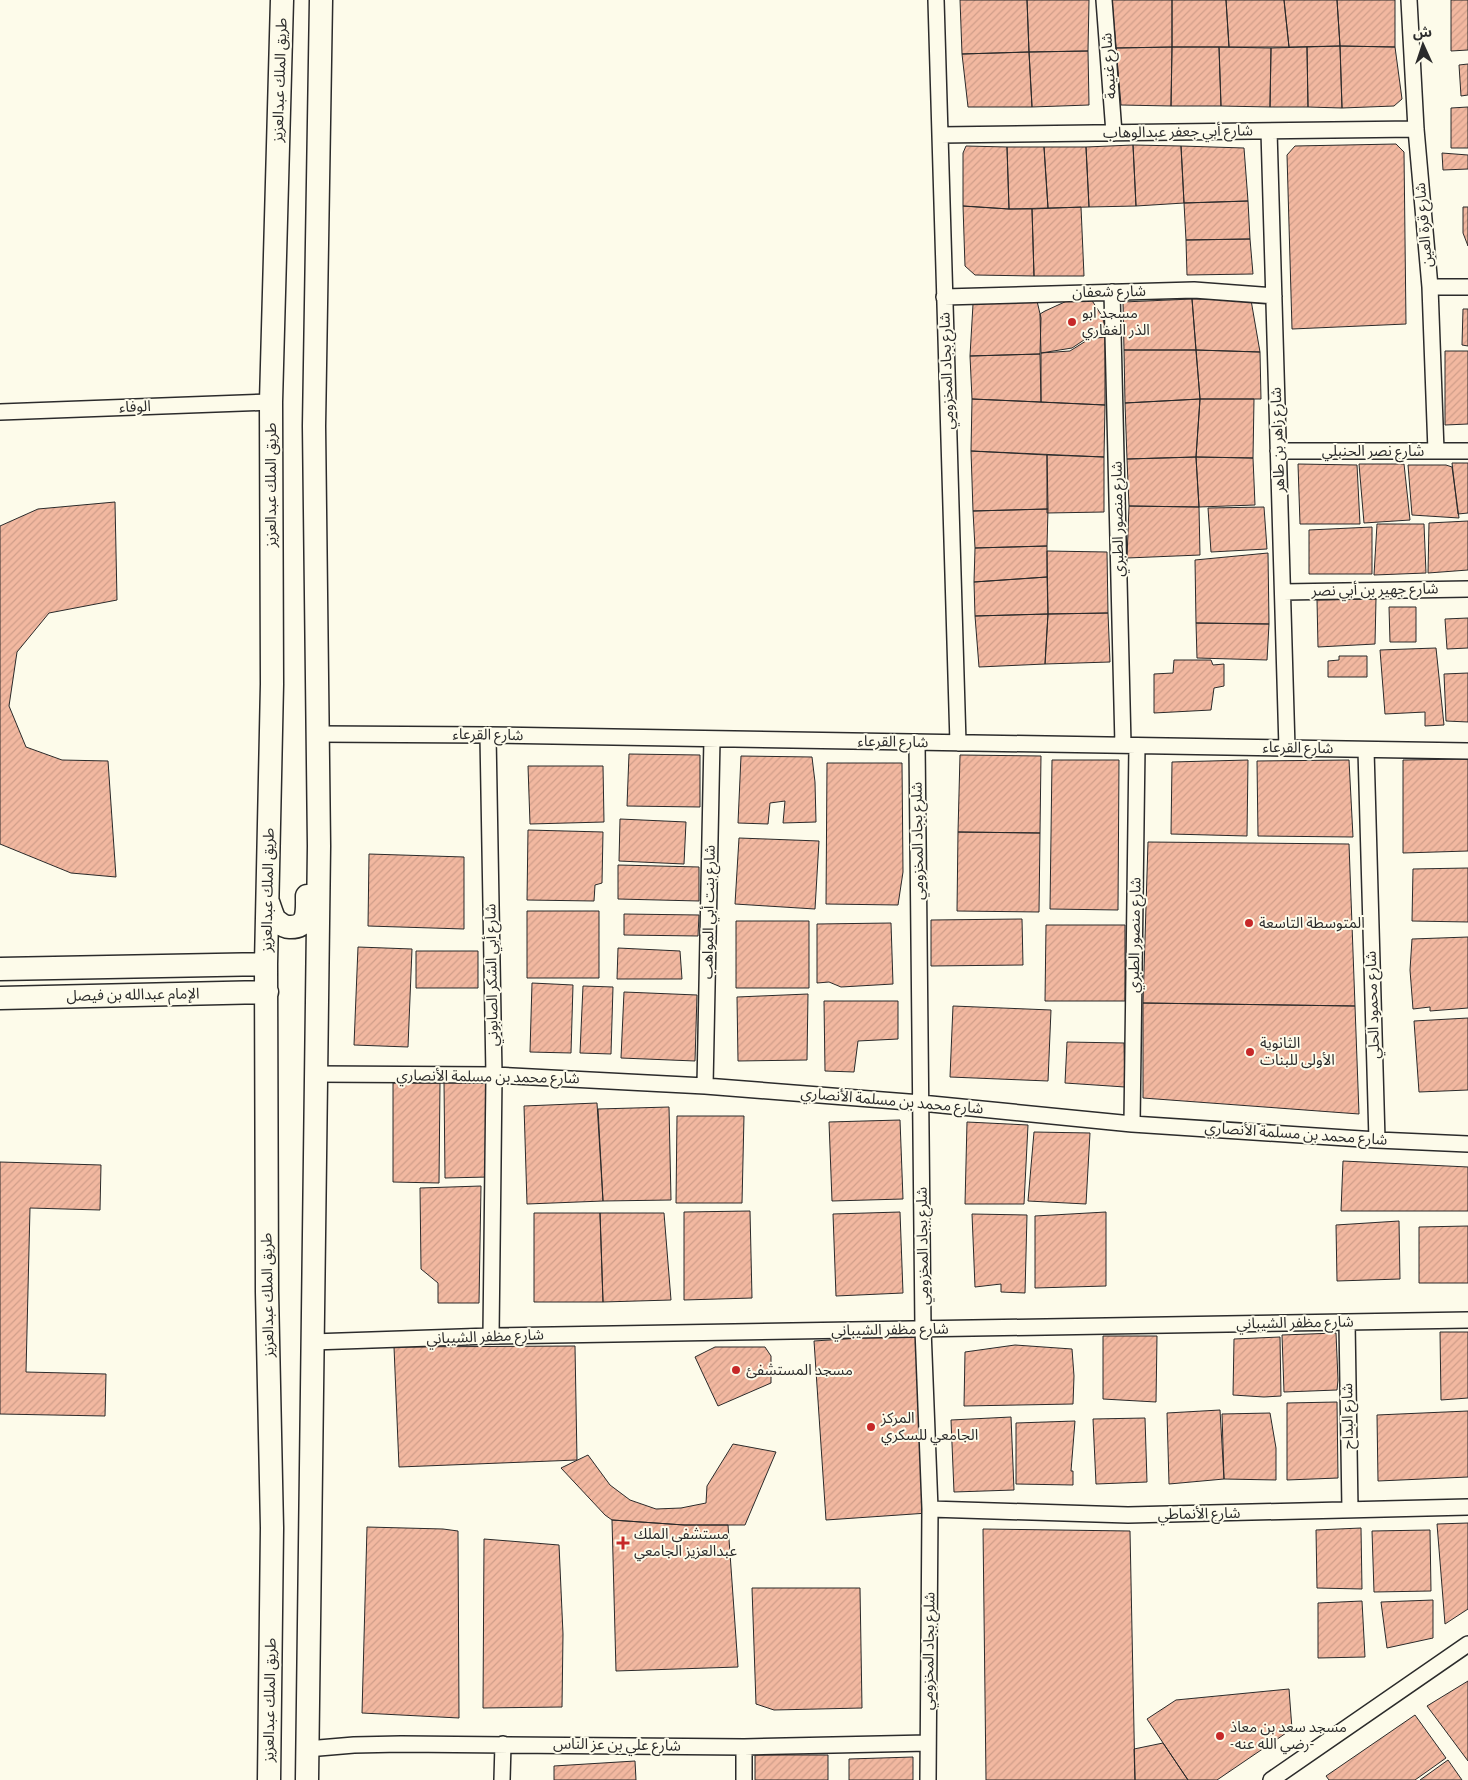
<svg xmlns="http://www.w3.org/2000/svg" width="1468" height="1780" font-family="'Source Sans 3','Noto Sans Arabic',sans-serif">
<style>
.building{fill:url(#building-hatch);stroke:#2b2b2b}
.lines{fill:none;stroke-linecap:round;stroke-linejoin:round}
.street-casing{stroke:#2b2b2b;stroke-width:18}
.secondary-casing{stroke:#2b2b2b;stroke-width:25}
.street{stroke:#fdfbea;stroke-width:15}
.secondary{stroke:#fdfbea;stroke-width:22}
.poi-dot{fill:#c62828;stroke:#fdfbea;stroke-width:2}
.labels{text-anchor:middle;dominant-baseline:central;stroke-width:4;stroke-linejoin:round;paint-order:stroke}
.street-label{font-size:15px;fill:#2b2b2b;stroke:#fdfbea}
.poi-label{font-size:15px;fill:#2b2b2b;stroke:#fdfbea;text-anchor:start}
</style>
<defs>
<pattern id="building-hatch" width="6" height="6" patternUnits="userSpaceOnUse" patternTransform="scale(1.25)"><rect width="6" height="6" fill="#f2b8a0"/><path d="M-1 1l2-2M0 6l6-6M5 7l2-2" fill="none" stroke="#d09e8a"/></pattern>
</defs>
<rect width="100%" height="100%" fill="#fdfbea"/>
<path class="building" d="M960 0H1027L1029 52 962 54Z
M1027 0H1089L1088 51 1029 52Z
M1112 0H1172V47L1116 48Z
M1172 0H1226L1229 47H1172Z
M1226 0H1284L1289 47H1229Z
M1284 0H1337L1340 46 1289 47Z
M1337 0H1395V47L1340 46Z
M1451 0H1468V50L1451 51Z
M1340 46 1395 47 1402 99 1394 106 1342 108Z
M1340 46 1342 108 1308 107 1307 47Z
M1172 47H1219L1221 106H1171Z
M1172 47 1171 106 1121 105 1116 48Z
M1219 47 1271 48 1270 107 1221 106Z
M1307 47 1308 107H1270L1271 48Z
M1088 51 1089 105 1032 107 1029 52Z
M1029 52 1032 107H968L962 54Z
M1468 64V95L1461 96 1459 65Z
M1468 107V148H1451V108Z
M1396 144 1404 152 1406 324 1292 329 1287 155 1295 146Z
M1133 145 1136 206 1089 207 1086 147Z
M1133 145 1181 146 1184 203 1136 206Z
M966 146 1007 147 1009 209 963 206V153Z
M1181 146 1244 148 1248 201 1184 203Z
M1007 147H1044L1048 208 1009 209Z
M1044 147H1086L1089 207 1048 208Z
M1442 153 1468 155V169L1443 170Z
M1248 201 1250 239 1186 240 1184 203Z
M963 206 1009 209H1032L1034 276 975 275 965 266Z
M1081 207 1084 276H1034L1032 209Z
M1463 207H1468V246L1463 233Z
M1250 239 1253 274 1187 275 1186 240Z
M1091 299 1102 316 1105 326 1072 348 1041 353 1040 314 1045 311 1069 300Z
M1192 299 1251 300 1260 352 1196 350Z
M1192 299 1196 350H1124L1123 302Z
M1037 301 1041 318 1040 354 970 356 973 304Z
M1463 309H1468V346L1462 345Z
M1105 337V405L1041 402V353L1070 351 1089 339Z
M1124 350H1196L1200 399 1125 403Z
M1196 350 1260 352 1261 399H1200Z
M1445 351H1468V424L1445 425Z
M1040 354 1041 402 972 399 970 356Z
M972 399 1105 405 1104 457 971 451Z
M1200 399H1254L1253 458 1196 457Z
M1200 399 1196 457 1127 459 1125 403Z
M971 451 1047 455 1048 509 973 511Z
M1047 455 1104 457V512L1047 513Z
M1196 457 1199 507 1129 506 1127 459Z
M1196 457 1253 458 1255 505 1199 507Z
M1452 463H1468V513L1458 514Z
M1298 464 1357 465 1360 524H1300Z
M1359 464H1404L1410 520 1364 523Z
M1408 465H1446L1452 467 1459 518 1412 515Z
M115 502 117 600 49 613 17 652 9 706 26 747 62 760 108 761 116 877 71 873 0 844V526L38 509Z
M1129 506 1199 507 1200 555 1127 558Z
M1264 507 1267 549 1211 552 1208 508Z
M1048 509 1047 546 975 548 973 511Z
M1468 521V570L1428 573 1429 523Z
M1377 524H1424L1426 573 1374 575Z
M1372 527V574H1309V530Z
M1047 546V577L974 582 975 548Z
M1047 551 1107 552 1108 613 1048 614Z
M1268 553 1269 624 1196 623 1195 560Z
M1047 577 1048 614 975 616 974 582Z
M1376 599 1375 644 1318 647 1317 600Z
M1389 607H1416V642H1390Z
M1108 613 1110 662 1045 664 1048 614Z
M1048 614 1045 664 979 667 975 616Z
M1468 618V648L1447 649 1445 619Z
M1196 623 1269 624 1267 660 1197 658Z
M1436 648 1444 725 1425 726V712L1385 714 1380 650Z
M1339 656H1367V677H1328V661L1339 660Z
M1174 660H1211L1213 665 1224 664V686L1214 688 1211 710 1154 713V674L1173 673Z
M1468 673V722L1446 721 1444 674Z
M629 754 700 755V807L627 806Z
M960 755 1041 756 1040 833 958 832Z
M741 756 812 757 815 782 816 822 783 823 785 801 770 803 768 824 738 823Z
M1468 759V851L1403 853V760Z
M1052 760H1119L1118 910 1050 909Z
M1248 760 1247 836 1171 834 1172 762Z
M1349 760 1353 837 1258 836 1257 761Z
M827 763H902L903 872 898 905 826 904Z
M528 766H603L604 822 530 824Z
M620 819 686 822 684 864 619 861Z
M528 830 603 832 602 883 595 885 594 901 527 900Z
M958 832 1040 833 1039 912 957 911Z
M739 838 819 841 815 909 735 904Z
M1148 842 1349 844 1355 1006 1143 1003Z
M369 854 464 857V929L368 926Z
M618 865 699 867V901L618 899Z
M1468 868V922L1412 921 1413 869Z
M527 911H599V978H527Z
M624 914 699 915 698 936 624 935Z
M1022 919 1023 965 931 966V920Z
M736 921H809V988H736Z
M891 923 893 984 841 987 829 982 817 983V924Z
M1046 925H1125V1001H1045Z
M1468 937V1008L1430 1011V1007L1413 1009 1410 970 1412 939Z
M358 947 412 949 408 1047 354 1045Z
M618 948 680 951 682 979H617Z
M416 951H478V988H416Z
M532 983 573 985 571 1053 530 1052Z
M583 986 613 987 611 1054 580 1053Z
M624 992 697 995 695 1061 621 1058Z
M808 994 807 1060 738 1061 737 997Z
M824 1001H898V1039L858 1041 854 1072 825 1071Z
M1143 1003 1355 1006 1359 1114 1143 1098Z
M953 1006 1051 1010 1048 1081 950 1077Z
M1468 1018V1090L1419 1092 1414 1021Z
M1067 1042 1124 1043 1125 1087 1065 1083Z
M488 1081V1177L445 1178 444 1082Z
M393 1083H440L439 1183 393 1182Z
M597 1103 603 1201 527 1204 524 1106Z
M669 1107 671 1200 603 1201 598 1109Z
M677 1116H744L742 1203H676Z
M900 1120 903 1199 832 1201 829 1122Z
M967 1122 1028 1125 1024 1204H965Z
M1034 1132 1090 1133 1086 1204 1028 1201Z
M1343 1161 1468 1167V1211H1341Z
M0 1162 101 1165 100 1210 30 1208 26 1372 106 1374 105 1416 0 1414Z
M481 1186 479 1303H438V1283L421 1269 420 1188Z
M750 1211 752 1298 684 1300V1212Z
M900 1212 903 1293 836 1296 833 1214Z
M1106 1212V1286L1035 1288V1216Z
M534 1213H600L603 1302H534Z
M600 1213H664L671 1300 603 1302Z
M972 1214 1027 1215 1025 1293 1001 1292V1284L975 1287Z
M1399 1221 1400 1279 1337 1281 1336 1225Z
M1468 1226V1283H1419V1227Z
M1440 1332H1468V1398L1441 1400Z
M1336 1333 1338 1380 1337 1390 1284 1392 1282 1335Z
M919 1334 928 1513 826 1520 814 1341Z
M1103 1336H1157L1156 1402 1103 1399Z
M1280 1337 1281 1396 1264 1397 1233 1395 1234 1339Z
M1015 1345 1072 1349 1074 1376 1073 1404 964 1406 965 1352Z
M575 1346 577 1460 399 1467 394 1347Z
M715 1347H765L771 1356V1383L718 1406 695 1357Z
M1337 1402 1338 1478 1287 1480V1403Z
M1220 1410 1224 1479 1169 1484 1167 1413Z
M1468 1411V1477L1378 1481 1377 1415Z
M1270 1413 1276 1448V1480L1224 1479 1222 1414Z
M1011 1417 1014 1490 954 1492 951 1420Z
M1145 1418 1147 1482 1096 1484 1093 1419Z
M1075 1421 1071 1471H1073V1485L1016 1484V1423Z
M733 1444 776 1452 745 1525H684L612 1520 605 1515 561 1468 588 1455 610 1485 630 1500 656 1509 681 1508 706 1503 707 1486Z
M612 1520 684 1525H728L738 1667 616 1671Z
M1468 1523V1609L1445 1624 1437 1524Z
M367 1527 443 1529 458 1531 459 1718 362 1713Z
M1361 1528 1362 1589 1317 1588 1316 1530Z
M983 1529 1130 1531 1135 1780H986Z
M1430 1530 1431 1591 1374 1592 1372 1531Z
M484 1539 559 1545 563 1634 562 1707 483 1708Z
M752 1588H860L862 1708 774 1710 756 1704Z
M1433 1600V1638L1387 1648 1381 1602Z
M1362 1601 1365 1657 1318 1658V1603Z
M1468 1681V1761L1427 1706Z
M1289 1689 1292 1729 1217 1780H1188L1147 1719 1176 1700Z
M1415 1715 1446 1758 1415 1780H1329L1326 1776Z
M1163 1743 1188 1780H1135L1134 1749Z
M755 1755H828V1780H755Z
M913 1757V1780H849V1759Z
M1448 1760 1462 1780H1420Z
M635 1761 636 1780H554V1766Z"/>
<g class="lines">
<defs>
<path id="street" d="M936 0 958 743
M1104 0 1114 133
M1409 0 1416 129 1430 287 1436 451
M1269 131 1287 748
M940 135 1416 129
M1430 287H1468
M1112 292 1123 745
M944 297 1194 290 1274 296
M0 412 271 402
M1278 451H1468
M1283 592 1468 589
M318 734 488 735 1468 751
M488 735 494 1075 491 1336
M917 742 923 1329 930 1509 928 1780
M1366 750 1377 1140
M315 1074 494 1075 705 1086 921 1103 1132 1124 1377 1140 1468 1144
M705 1086 712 739
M1132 1124 1137 746
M1347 1322 1350 1510
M312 1342 491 1336 1468 1320
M930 1509 1128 1515 1468 1507
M744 1747V1780
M307 1749 354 1745 401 1744 744 1747 928 1743
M502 1780 503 1744
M1271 1780 1468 1644"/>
<path id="secondary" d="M268 902C270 907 272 915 275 920 279 923 284 927 289 927 309 928 307 911 307 896
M0 969 266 964
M0 998 267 992
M269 1780 272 1528 267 1292 266 964 272 684 271 402 282 0
M307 1780 319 846 314 426 321 0"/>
</defs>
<use href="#street" class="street-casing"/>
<use href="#secondary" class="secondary-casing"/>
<use href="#street" class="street"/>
<use href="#secondary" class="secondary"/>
</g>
<g class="poi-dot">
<circle cx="1072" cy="322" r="5"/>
<circle cx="1249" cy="923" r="5"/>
<circle cx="1250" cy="1052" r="5"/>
<circle cx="736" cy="1370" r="5"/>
<circle cx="871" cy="1427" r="5"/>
<path d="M620.5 1535.5h5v5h5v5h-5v5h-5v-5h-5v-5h5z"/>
<circle cx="1220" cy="1736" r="5"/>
</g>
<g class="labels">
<g class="street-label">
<text transform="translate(1109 66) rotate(-94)">شارع غنيمة</text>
<text transform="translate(280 80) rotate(-88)">طريق الملك عبدالعزيز</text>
<text transform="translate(1178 132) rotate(-1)">شارع أبي جعفر عبدالوهاب</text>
<text transform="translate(1424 225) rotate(-95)">شارع قرة العين</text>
<text transform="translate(1109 292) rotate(-1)">شارع شعفان</text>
<text transform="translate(947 371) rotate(-92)">شارع بجاد المخزومي</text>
<text transform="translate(135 407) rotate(-2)">الوفاء</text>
<text transform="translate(1278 440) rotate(-92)">شارع زاهر بن طاهر</text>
<text x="1373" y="451">شارع نصر الحنبلي</text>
<text transform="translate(271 485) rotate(-90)">طريق الملك عبدالعزيز</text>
<text transform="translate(1118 519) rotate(-91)">شارع منصور الطبري</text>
<text transform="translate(1375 590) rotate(-1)">شارع جهير بن أبي نصر</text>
<text transform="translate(488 735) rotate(1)">شارع القرعاء</text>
<text transform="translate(893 742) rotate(1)">شارع القرعاء</text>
<text transform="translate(1298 748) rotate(1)">شارع القرعاء</text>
<text transform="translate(918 841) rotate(-91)">شلرع بجاد المخزومي</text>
<text transform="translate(268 890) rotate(-89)">طريق الملك عبدالعزيز</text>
<text transform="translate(709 912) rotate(-89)">شارع بنت أبي المواهب</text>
<text transform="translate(1135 935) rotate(-89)">شارع منصور الطبري</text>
<text transform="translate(492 975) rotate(-91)">شارع أبي الشكر الصابوني</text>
<text transform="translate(133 995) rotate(-1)">الإمام عبدالله بن فيصل</text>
<text transform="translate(1373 1005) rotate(-92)">شارع محمود الحلي</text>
<text transform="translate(488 1077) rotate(1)">شارع محمد بن مسلمة الأنصاري</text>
<text transform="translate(892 1101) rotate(5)">شارع محمد بن مسلمة الأنصاري</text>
<text transform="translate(1296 1134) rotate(4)">شارع محمد بن مسلمة الأنصاري</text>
<text transform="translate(923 1246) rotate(-91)">شلرع بجاد المخزومي</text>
<text transform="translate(268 1295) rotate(-91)">طريق الملك عبدالعزيز</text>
<text transform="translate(1295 1323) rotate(-1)">شارع مظفر الشيباني</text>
<text transform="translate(890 1330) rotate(-1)">شارع مظفر الشيباني</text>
<text transform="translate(485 1337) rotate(-2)">شارع مظفر الشيباني</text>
<text transform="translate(1348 1416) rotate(-91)">شارع البداح</text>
<text transform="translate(1199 1514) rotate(-1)">شارع الأنماطي</text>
<text transform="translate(929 1651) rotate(-89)">شلرع بجاد المخزومي</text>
<text transform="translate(270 1700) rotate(-89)">طريق الملك عبدالعزيز</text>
<text transform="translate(617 1745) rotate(1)">شارع علي بن عز الناس</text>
</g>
<g class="poi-label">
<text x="1082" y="313">مسجد ابو<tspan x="1082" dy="17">الذر الغفاري</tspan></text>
<text x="1259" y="923">المتوسطة التاسعة</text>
<text x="1260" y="1043">الثانوية<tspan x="1260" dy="17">الأولى للبنات</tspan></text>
<text x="746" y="1370">مسجد المستشفئ</text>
<text x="881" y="1418">المركز<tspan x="881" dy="17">الجامعي للسكري</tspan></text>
<text x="634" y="1534">مستشفى الملك<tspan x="634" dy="17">عبدالعزيز الجامعي</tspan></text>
<text x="1230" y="1727">مسجد سعد بن معاذ<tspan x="1230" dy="17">-رضي الله عنه-</tspan></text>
</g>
</g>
<g transform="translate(1423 45) rotate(357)" stroke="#fdfbea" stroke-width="4" paint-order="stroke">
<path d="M0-4L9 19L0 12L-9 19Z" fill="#2b2b2b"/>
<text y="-8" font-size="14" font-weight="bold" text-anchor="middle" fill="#2b2b2b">ش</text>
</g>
</svg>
